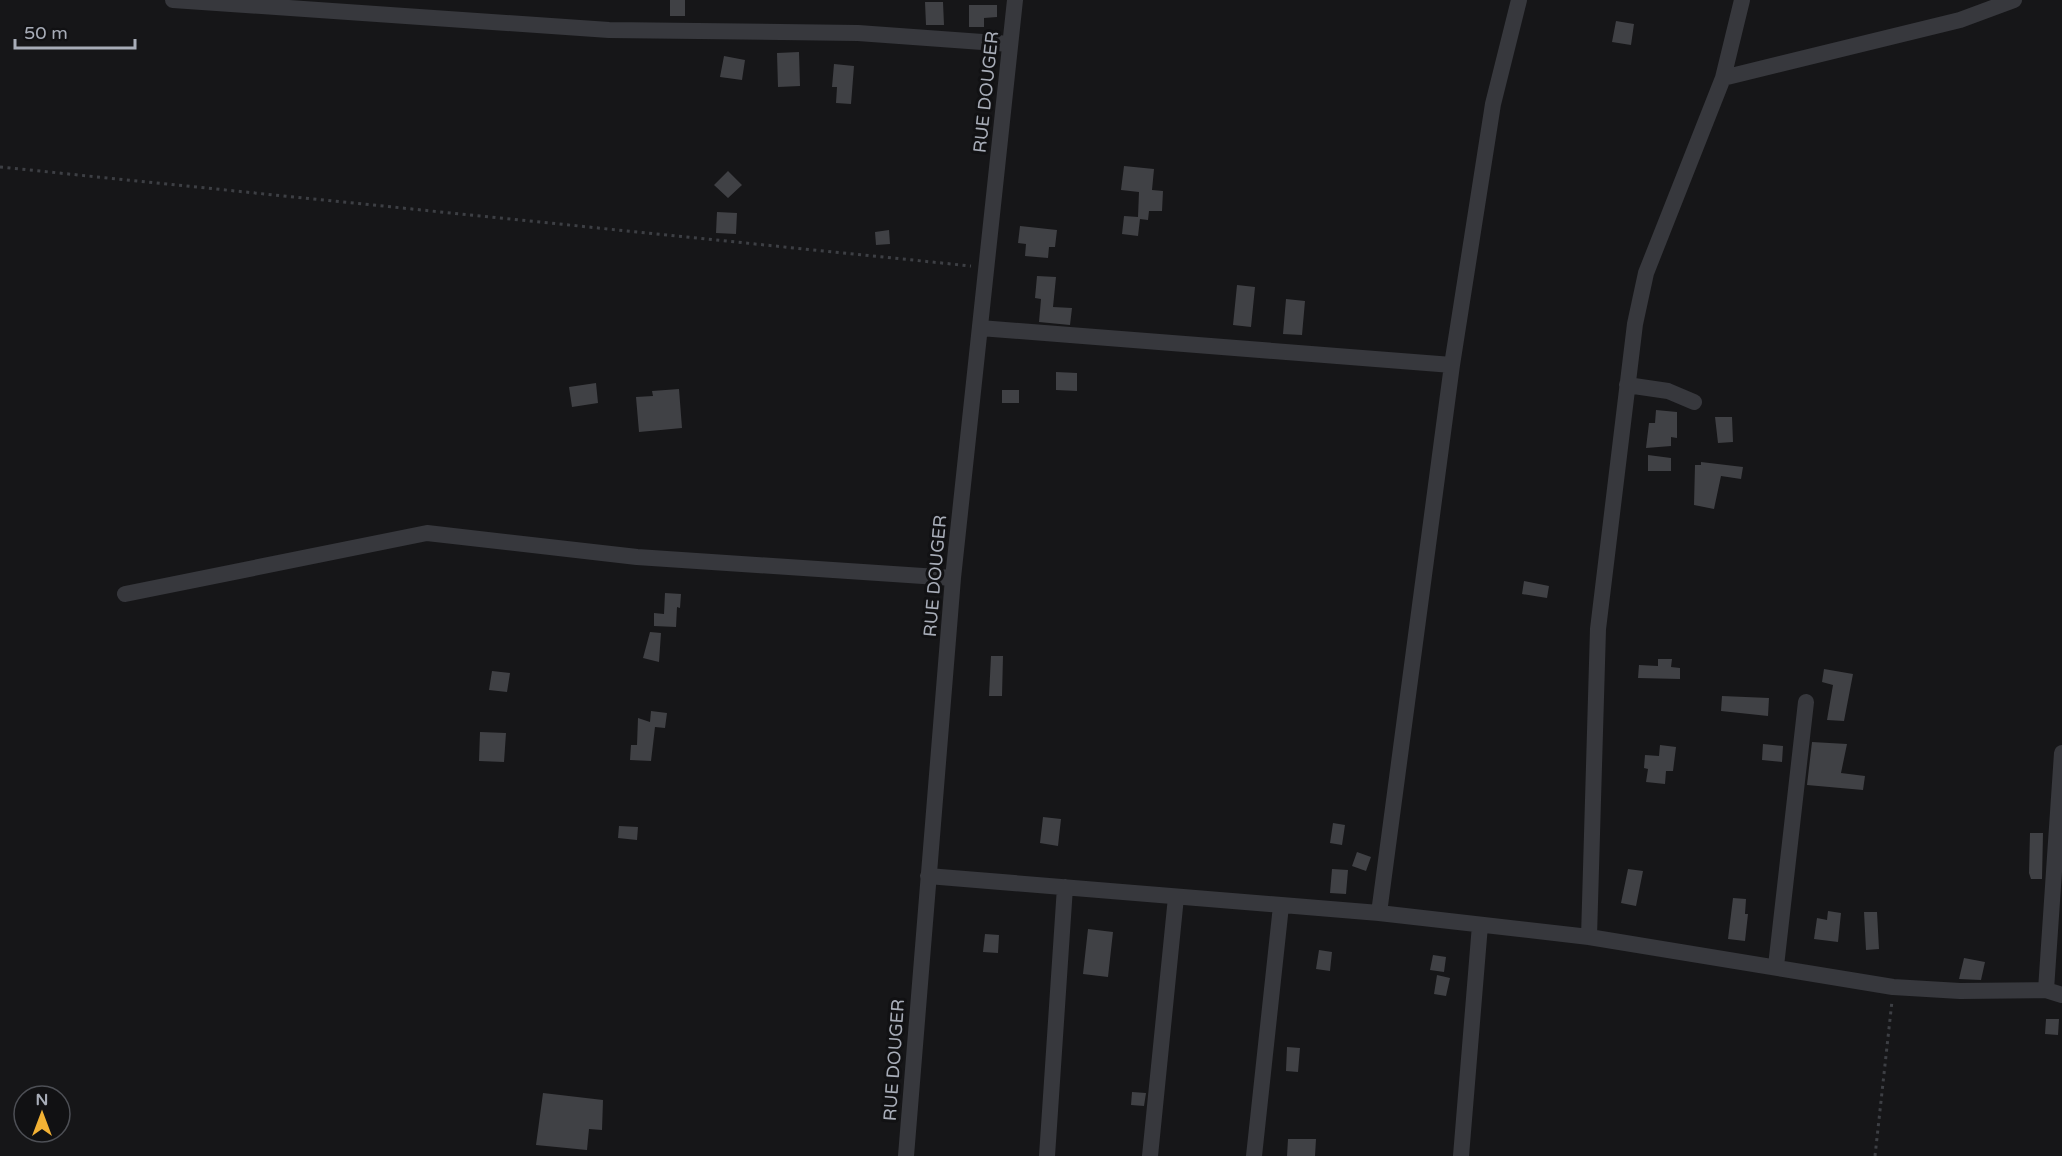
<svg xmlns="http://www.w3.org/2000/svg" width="2062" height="1156" font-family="'Varela Round',sans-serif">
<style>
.building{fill:#404145}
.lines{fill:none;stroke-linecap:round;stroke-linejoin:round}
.path{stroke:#3d3f44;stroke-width:3;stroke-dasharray:3 4.5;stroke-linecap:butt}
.minor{stroke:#37383d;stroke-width:16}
.labels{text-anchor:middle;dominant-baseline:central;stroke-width:6;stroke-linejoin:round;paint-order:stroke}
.street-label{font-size:18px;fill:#a8adb8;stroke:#111113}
</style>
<rect width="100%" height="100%" fill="#161618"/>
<path class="building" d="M670 0H685V16H670Z
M925 2H943L944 25H926Z
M969 5H997V17L984 18V27H969Z
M1616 21 1634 24 1631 45 1612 42Z
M799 52 800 86 778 87 777 53Z
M724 56 745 60 742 80 720 77Z
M834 64 854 66 851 104 836 103 837 87H832Z
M1124 166 1154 169 1152 190 1163 191 1162 211H1149L1148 220 1140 219 1138 236 1122 234 1124 216 1138 217 1139 192 1121 190Z
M728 171 742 185 728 198 714 185Z
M717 212 737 213 736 234 716 233Z
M1020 226 1057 230 1055 247H1049L1048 258 1025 256 1026 244 1018 243Z
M889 230 890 244 876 245 875 232Z
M1037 276 1056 277 1053 307 1072 308 1070 325 1039 322 1041 299 1035 298Z
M1237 285 1255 287 1251 327 1233 325Z
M1286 299 1305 301 1302 335 1283 334Z
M1056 372 1077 373V391L1056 390Z
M596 383 598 403 572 407 569 387Z
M679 389 682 428 639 432 636 397 653 396 652 391Z
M1002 390H1019V403H1002Z
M1656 410 1677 412V438L1671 437V446L1646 448 1649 423H1655Z
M1715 417H1732L1733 442 1718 443Z
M1648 455 1671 458V471H1648Z
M1701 462 1743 467 1741 479 1721 476 1714 509 1694 505 1695 465H1701Z
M1524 581 1549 586 1547 598 1522 594Z
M665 593 681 594 680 608 677 607 676 627 654 626V613L664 614Z
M650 632 661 633 659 662 643 658Z
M991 656H1003L1002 696H989Z
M1658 659H1672L1671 667 1680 668V679L1638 678 1639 665 1658 666Z
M1824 669 1853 674 1844 721 1827 720 1833 685 1822 682Z
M492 671 510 673 507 692 489 690Z
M1722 696 1769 698 1768 716 1721 711Z
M651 711 667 713 665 728 655 727 651 761 630 760 631 745H637L638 718 650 722Z
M480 732 506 733 504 762 479 761Z
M1812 742 1847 744 1841 773 1865 776 1863 790 1807 785Z
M1763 744 1783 746 1782 762 1762 760Z
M1660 745 1676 747 1673 771H1666L1665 784 1646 782 1648 769 1644 768 1645 755 1659 756Z
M1043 817 1061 819 1058 846 1040 843Z
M1333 823 1345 825 1342 845 1330 843Z
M619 826 638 827 637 840 618 838Z
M2030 833H2043L2042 879H2031L2029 873Z
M1357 852 1371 857 1366 871 1352 866Z
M1332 869 1348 870 1346 894 1330 893Z
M1628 869 1643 871 1636 906 1621 903Z
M1733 898 1746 899 1745 914H1748L1745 941 1728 939Z
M1828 911 1841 913 1838 942 1814 939 1817 918 1827 920Z
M1864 912H1877L1879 949 1866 950Z
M1088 929 1113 932 1108 977 1083 974Z
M985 934 999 935 998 953 983 952Z
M1319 950 1332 952 1330 971 1316 969Z
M1433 955 1446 957 1444 972 1430 970Z
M1964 958 1985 962 1981 980 1959 979Z
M1437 975 1450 978 1446 996 1434 994Z
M2046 1019H2059L2058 1035 2045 1034Z
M1287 1047 1300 1048 1298 1072 1286 1071Z
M1132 1092 1146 1093 1144 1106 1131 1105Z
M543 1093 603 1100 602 1130 589 1129 587 1150 536 1145Z
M1288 1139H1316L1315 1156H1287Z"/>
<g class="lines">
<path class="path" d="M0 167 971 266
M1875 1156 1892 1001"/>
<path class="minor" d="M173 0 609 30 858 33 1010 44
M1723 78 1742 0
M980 328 1452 365
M1627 385 1668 391 1694 402
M125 594 427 533 637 557 953 578
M928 876 1379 913 1589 937 1893 987 1960 991 2046 990 2062 995
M1379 913 1452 365 1493 104 1519 0
M1589 937 1598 629 1635 324 1646 273 1723 78 1960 20 2014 0
M1776 966 1806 702
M2046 990 2062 753
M906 1156 953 578 1015 0
M1047 1156 1065 887
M1150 1156 1176 897
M1254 1156 1281 906
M1461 1156 1480 925"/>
</g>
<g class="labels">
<g class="street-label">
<text transform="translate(986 92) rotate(-84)">RUE DOUGER</text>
<text transform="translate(935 576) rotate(-85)">RUE DOUGER</text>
<text transform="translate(894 1060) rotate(-86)">RUE DOUGER</text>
</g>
</g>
<g transform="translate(42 1114)"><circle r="28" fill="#111113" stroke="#4d4f55" stroke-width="1.5"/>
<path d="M0-4.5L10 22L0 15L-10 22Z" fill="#f2b134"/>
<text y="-9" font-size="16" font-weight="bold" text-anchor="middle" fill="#a8adb8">N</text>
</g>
<path d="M15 39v9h120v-9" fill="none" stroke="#a8adb8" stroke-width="3"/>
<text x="24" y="39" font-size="18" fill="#a8adb8" stroke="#111113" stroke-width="4.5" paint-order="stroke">50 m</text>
</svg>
